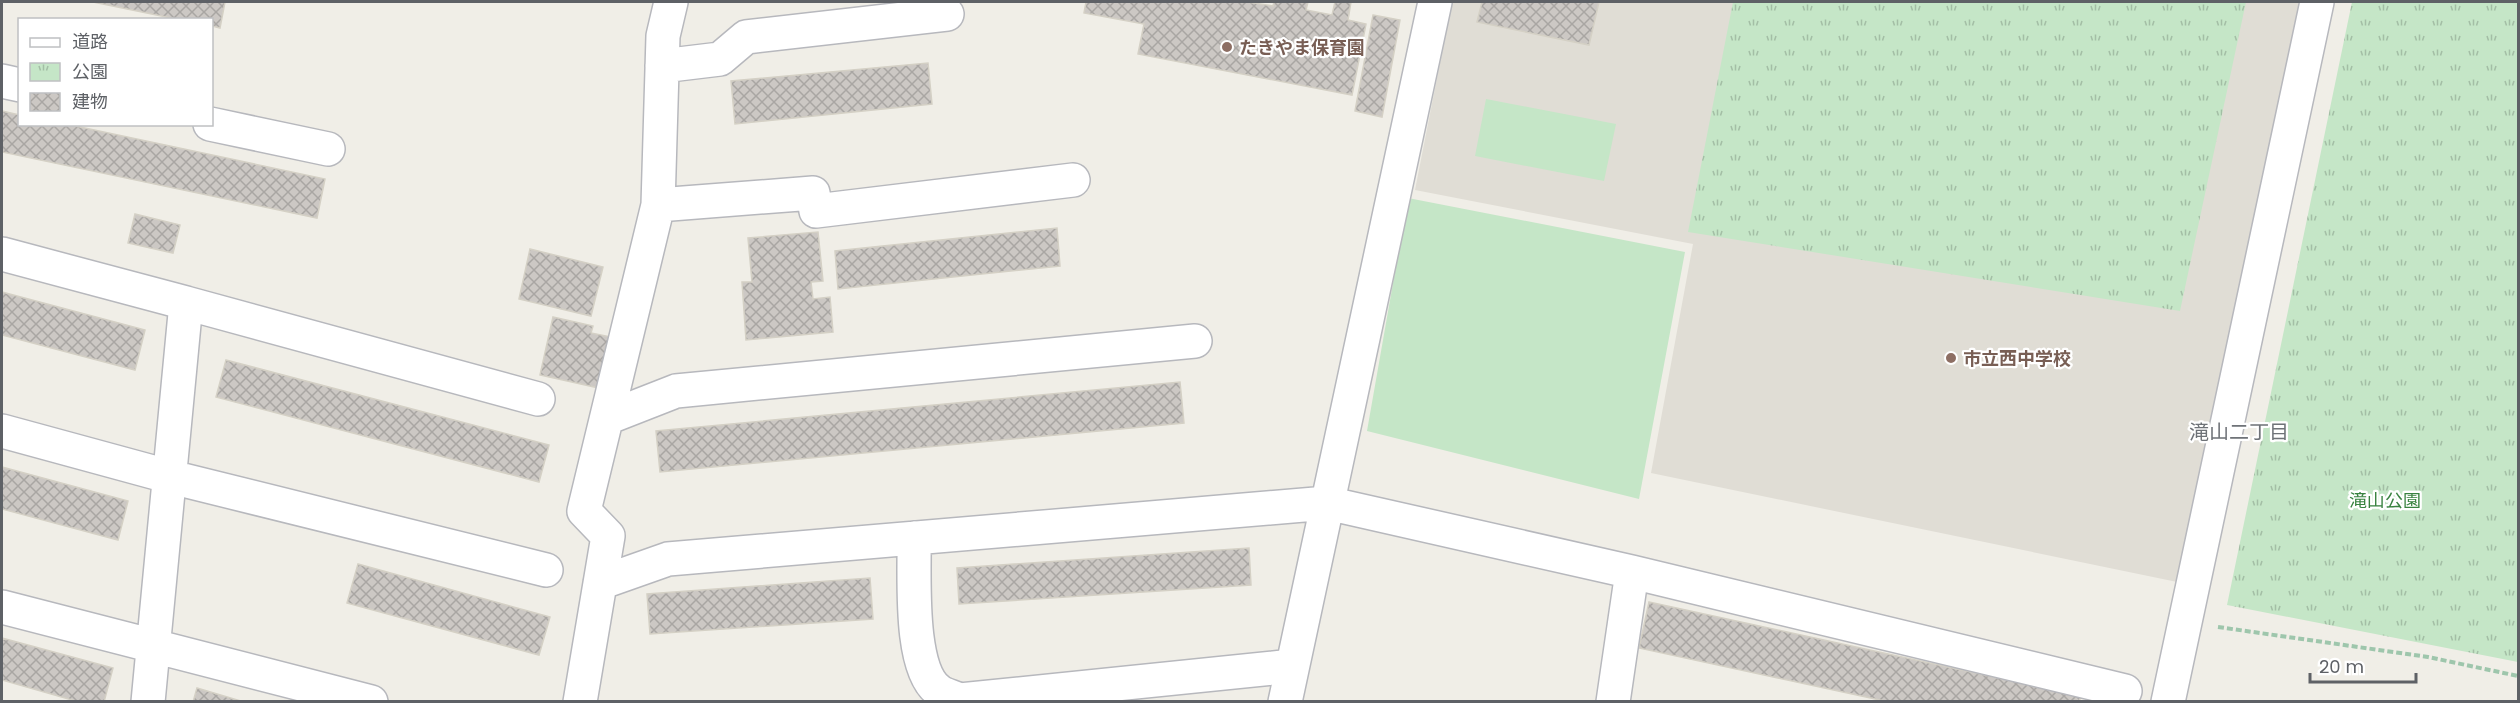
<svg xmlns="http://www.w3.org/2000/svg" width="2520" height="703" font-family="Poppins,'Noto Sans JP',sans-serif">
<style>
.education{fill:#e0ddd5}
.park{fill:url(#park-tufts)}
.garden{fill:#c5e6c7}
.building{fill:url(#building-cross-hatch);stroke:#d4d0c5;stroke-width:1.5}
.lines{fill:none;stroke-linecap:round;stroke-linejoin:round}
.minor-casing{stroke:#b7b8bd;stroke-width:36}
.path{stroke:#9ec6ac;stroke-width:4;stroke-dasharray:6 3;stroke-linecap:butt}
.minor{stroke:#fff;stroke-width:33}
.education-dot{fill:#8d6e63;stroke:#fff;stroke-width:2}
.labels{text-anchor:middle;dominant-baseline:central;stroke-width:4.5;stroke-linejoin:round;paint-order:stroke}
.education-label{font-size:18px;font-weight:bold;fill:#785e54;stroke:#fff;text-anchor:start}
.park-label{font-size:18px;fill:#398340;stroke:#fff}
.neighbourhood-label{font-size:20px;fill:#6f7378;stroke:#fff}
</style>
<defs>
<pattern id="park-tufts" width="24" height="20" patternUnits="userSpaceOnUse" patternTransform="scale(1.5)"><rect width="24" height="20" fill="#c5e6c7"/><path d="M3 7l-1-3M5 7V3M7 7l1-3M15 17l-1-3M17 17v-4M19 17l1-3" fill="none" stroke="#a3bea5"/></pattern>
<pattern id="building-cross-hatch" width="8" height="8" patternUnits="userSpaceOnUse" patternTransform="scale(1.5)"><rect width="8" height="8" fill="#ccc8c4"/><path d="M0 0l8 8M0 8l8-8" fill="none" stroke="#a9a6a3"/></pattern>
</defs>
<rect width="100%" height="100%" fill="#f0eee7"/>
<path class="education" d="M1452 2H2306L2182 583 1651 473 1693 244 1415 190Z"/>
<path class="park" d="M1733 2H2246L2180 311 1688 232Z
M2352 2H2518V662L2227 605Z"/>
<path class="garden" d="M1486 99 1616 124 1604 181 1475 156Z
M1408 198 1685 252 1639 499 1367 431Z"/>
<path class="building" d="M93 2H225L220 28 212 26V20H181Z
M1086 2H1247L1273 6 1274 2H1308L1306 10 1332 15 1335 2H1351L1348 20 1366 24 1352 95 1138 54 1144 24 1084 13Z
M1482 2H1599L1589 45 1477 22Z
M1373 15 1400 20 1382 117 1355 111Z
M928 63 932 104 735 124 731 81Z
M2 111 20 115V124H66L325 179 317 218 2 152Z
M135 214 180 225 173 253 128 243Z
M1057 228 1060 266 838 289 835 251Z
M818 232 823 281 811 282 813 299 830 297 833 332 746 340 742 282H752L748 238Z
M530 249 603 267 591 316 519 299Z
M2 292 145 330 135 370 2 335Z
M553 317 593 326 591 333 611 337 599 388 540 375Z
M226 360 549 445 539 482 216 397Z
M1180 382 1184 423 660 472 656 431Z
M2 467 128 501 118 540 2 509Z
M1249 548 1251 585 959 604 957 568Z
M358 564 550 617 539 655 347 603Z
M870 578 873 619 650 634 647 594Z
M1649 602 2081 696 2079 702H1889L1639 648Z
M2 638 113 668 104 702H79L2 680Z
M197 688 244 702H193Z"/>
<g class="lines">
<defs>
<path id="minor" d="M662 66 720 59 746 37 947 14
M2 81 20 85
M210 124 328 149
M658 205 813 193 816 211 1073 180
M2 254 186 303
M607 418 676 391 1195 341
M2 431 171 477 546 570
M914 538C915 574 908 669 939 691 944 695 954 697 960 700L1292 666
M600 583 668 559 1327 503 1632 572 2125 691
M2 607 371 702
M148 702 186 303 538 399
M580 702 608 536 584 511 658 205 663 36 671 2
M1285 702 1435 2
M1613 702 1632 572
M2168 702 2317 2"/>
</defs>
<use href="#minor" class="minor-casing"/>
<path class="path" d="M2218 627 2428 657 2518 676"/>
<use href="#minor" class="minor"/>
</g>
<g class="education-dot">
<circle cx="1227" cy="47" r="6"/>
<circle cx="1951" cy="358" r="6"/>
</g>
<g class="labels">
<g class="education-label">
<text x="1239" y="47">たきやま保育園</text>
<text x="1963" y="358">市立西中学校</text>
</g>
<g class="park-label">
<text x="2385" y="500">滝山公園</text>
</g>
<g class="neighbourhood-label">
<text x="2239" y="432">滝山二丁目</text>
</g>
</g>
<rect width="2520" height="703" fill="none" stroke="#5e6166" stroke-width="6"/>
<rect x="18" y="18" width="195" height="108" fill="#ffffff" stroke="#bfc0c2" stroke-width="1.5"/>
<rect x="30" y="38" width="30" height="9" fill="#ffffff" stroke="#bfc0c2" stroke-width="1.5"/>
<text x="72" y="48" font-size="18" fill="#5e6166">道路</text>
<rect x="30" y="63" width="30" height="18" fill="url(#park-tufts)" stroke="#bfc0c2" stroke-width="1.5"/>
<text x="72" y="78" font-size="18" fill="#5e6166">公園</text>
<rect x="30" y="93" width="30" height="18" fill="url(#building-cross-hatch)" stroke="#bfc0c2" stroke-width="1.5"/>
<text x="72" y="108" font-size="18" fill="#5e6166">建物</text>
<path d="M2310 673v9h106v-9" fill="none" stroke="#5e6166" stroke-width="3"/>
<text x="2319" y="673" font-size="18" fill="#5e6166" stroke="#ffffff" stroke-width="4.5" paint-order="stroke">20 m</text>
</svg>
